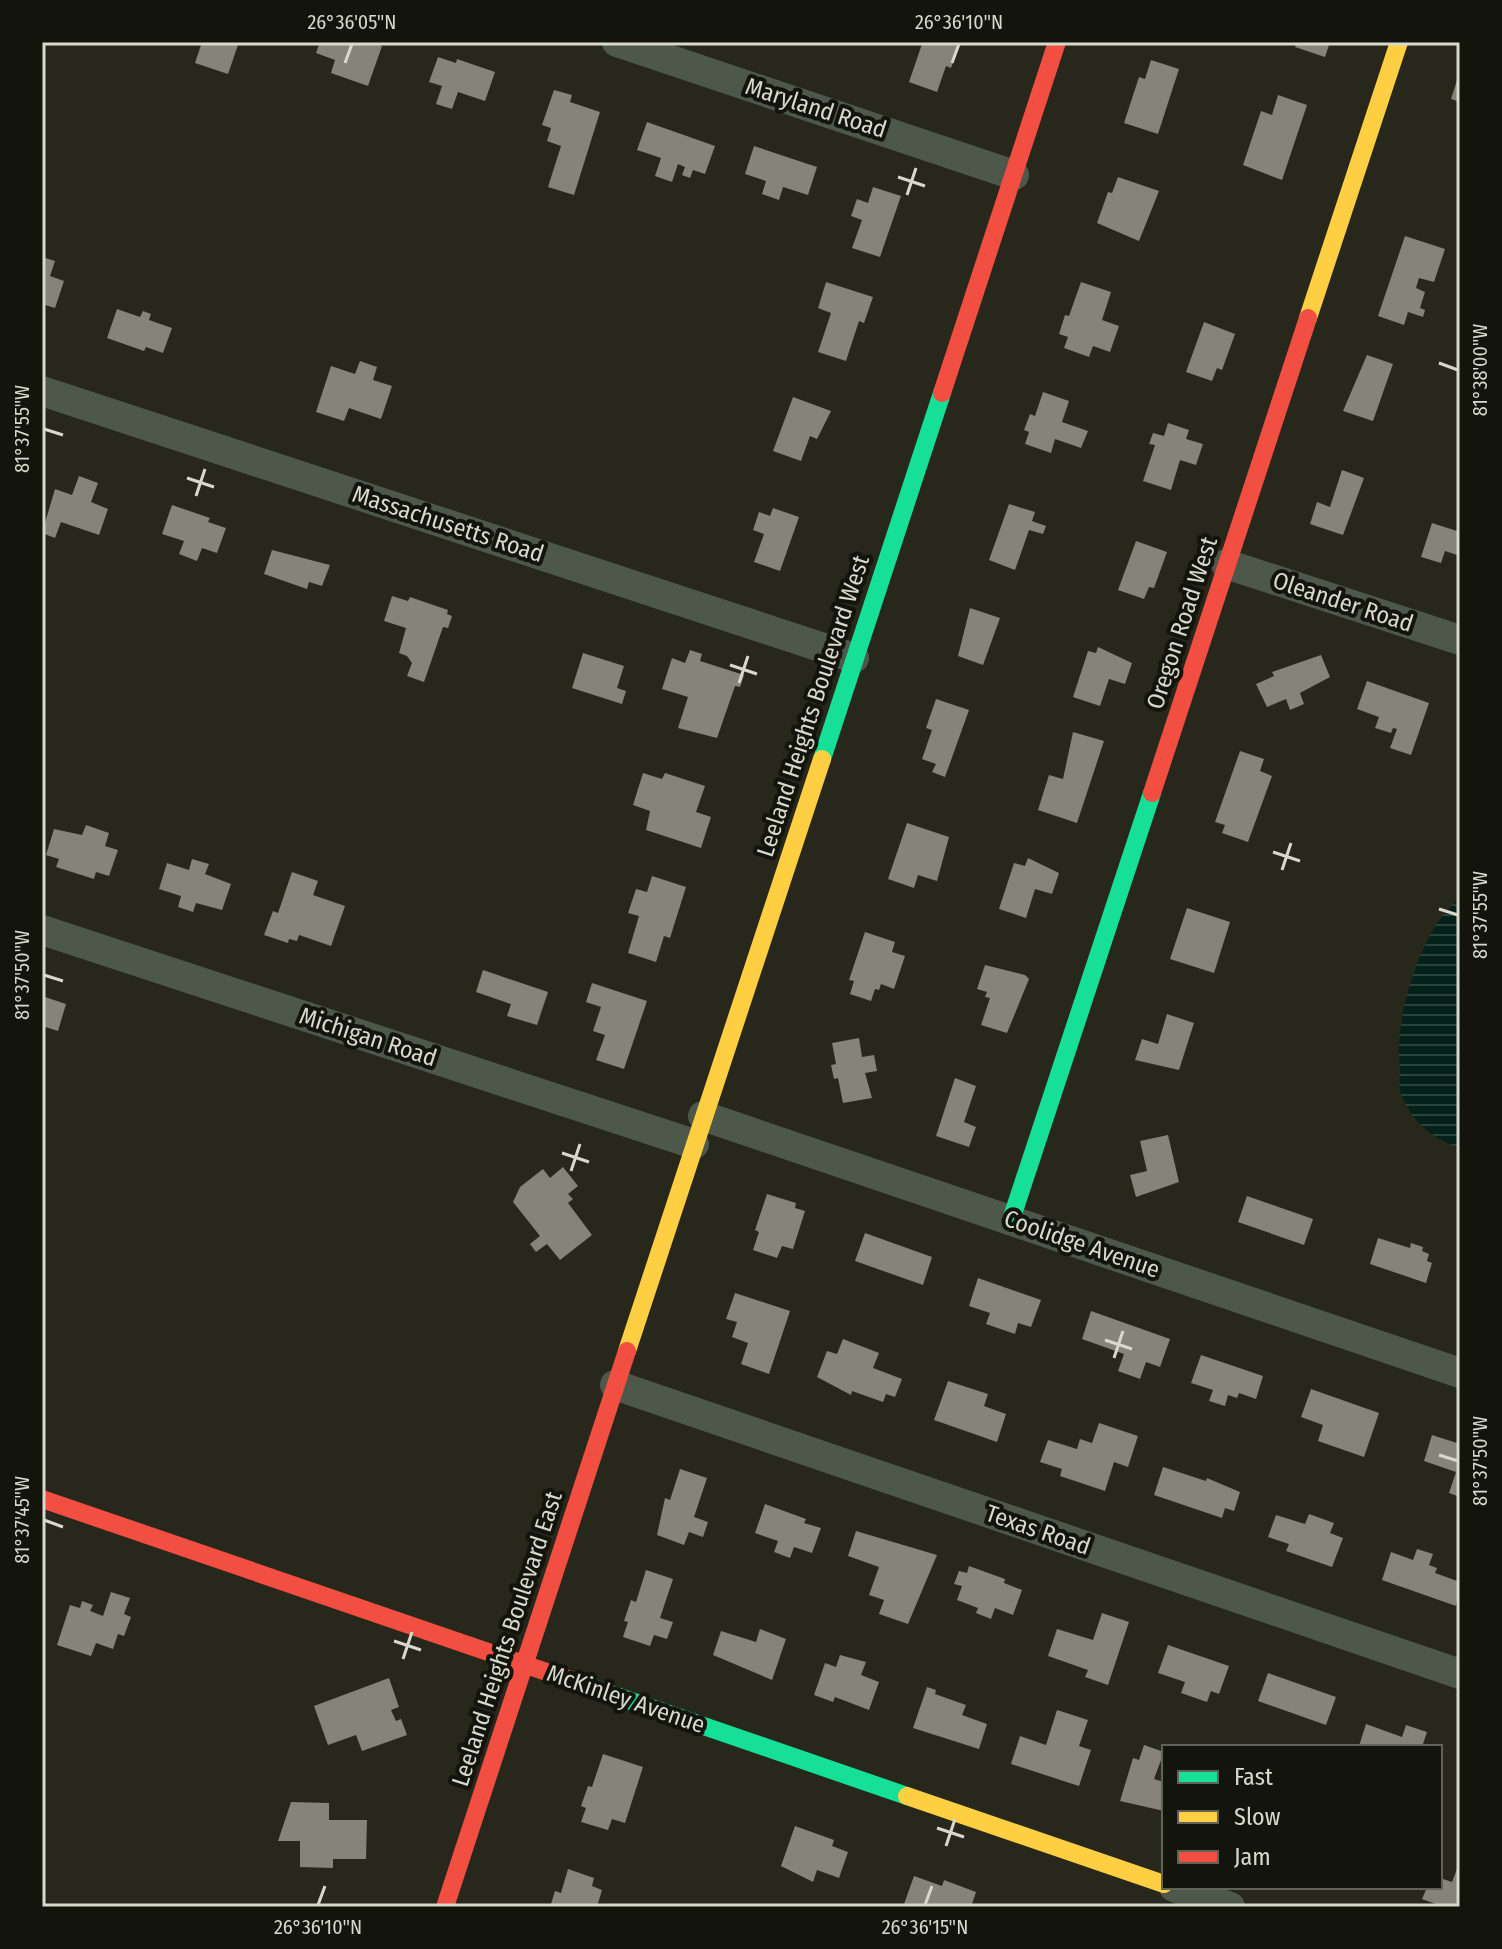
<svg xmlns="http://www.w3.org/2000/svg" width="1502" height="1949" font-family="'Fira Sans Condensed',sans-serif">
<style>
.water{fill:url(#water-rules)}
.building{fill:#86837a}
.lines{fill:none;stroke-linecap:round;stroke-linejoin:round}
.street{stroke:#4d584b;stroke-width:30}
.fast{stroke:#16e098;stroke-width:18}
.slow{stroke:#ffcf43;stroke-width:18}
.jam{stroke:#f24e42;stroke-width:18}
.ticks{fill:none;stroke:#d8d9cc;stroke-width:3}
.labels{text-anchor:middle;dominant-baseline:central;stroke-width:8;stroke-linejoin:round;paint-order:stroke}
.street-label{font-size:24px;fill:#d8d9cc;stroke:#13140b}
.neatline{fill:none;stroke:#d8d9cc;stroke-width:3}
.ticks-label{font-size:20px;text-anchor:middle;fill:#d8d9cc}
</style>
<defs>
<pattern id="water-rules" width="6" height="5" patternUnits="userSpaceOnUse" patternTransform="scale(2)"><rect width="6" height="5" fill="#05221a"/><path d="M0 2.5h6" fill="none" stroke="#29423a"/></pattern>
</defs>
<rect width="100%" height="100%" fill="#27271c"/>
<path class="water" d="M1460 898V1148C1435 1140 1412 1122 1402 1097 1397 1085 1401 1077 1400 1066 1393 1021 1421 926 1460 898Z"/>
<path class="building" d="M202 42H239L228 74 195 63Z
M320 42H370L382 46 368 86 331 73 335 60 316 53Z
M917 42H960L951 68 946 66 937 92 909 82 922 44Z
M1297 42H1330L1325 57 1295 47Z
M438 57 456 63 457 59 495 72 485 101 458 92 452 109 436 104 442 86 429 82Z
M1151 60 1179 69 1158 134 1124 123 1139 77 1145 79Z
M1459 74H1460V102L1451 99Z
M554 90 572 95 570 102 600 112 574 195 548 187 561 146 547 141 551 128 542 125Z
M1278 95 1307 105 1282 180 1243 165 1261 111 1272 115Z
M647 122 715 146 705 174 693 170 690 178 682 175 685 167 678 164 672 182 655 176 661 158 637 150Z
M754 146 817 167 808 195 783 187 779 200 762 194 766 181 745 174Z
M1118 177 1159 191 1139 241 1097 223 1108 192 1112 193Z
M873 187 901 196 880 257 852 248 862 220 851 216 857 199 868 203Z
M1405 236 1445 249 1434 282 1419 278 1416 288 1425 292 1420 308 1425 310 1423 317 1408 312 1404 325 1378 316Z
M42 257 55 261 50 276 64 281 55 308 42 304Z
M826 282 873 297 864 323 859 321 846 361 818 352 831 313 818 308Z
M1081 282 1111 292 1102 320 1119 326 1110 352 1093 346 1089 357 1064 348 1068 337 1059 334 1065 315 1069 316Z
M117 309 140 317 143 311 151 314 149 320 172 328 163 353 146 347 144 351 107 338Z
M1204 322 1235 334 1222 370 1217 368 1212 381 1186 372Z
M1367 355 1393 364 1373 421 1343 411Z
M360 361 377 367 373 380 392 386 381 419 349 408 344 421 316 412 331 366 355 374Z
M1043 392 1069 401 1062 422 1088 431 1081 448 1055 439 1051 453 1025 444 1029 432 1024 430 1030 414 1035 416Z
M793 397 831 411 817 439 810 436 801 461 773 451Z
M1168 423 1189 430 1186 439 1203 444 1196 465 1180 460 1171 490 1143 481 1155 445 1149 444 1153 433 1164 436Z
M1342 470 1364 478 1343 535 1310 524 1317 502 1330 507Z
M79 476 98 483 91 502 108 509 99 535 61 522 55 538 42 533 55 489 72 495Z
M1009 504 1035 512 1032 521 1046 526 1043 534 1029 530 1015 570 989 560Z
M172 505 210 518 208 522 226 528 217 553 202 548 197 561 179 554 184 541 162 534Z
M773 508 799 517 780 571 754 562 764 534 753 530 759 512 770 516Z
M1432 523 1460 532V556L1445 551 1441 563 1421 557Z
M1136 541 1167 552 1154 588 1149 587 1144 599 1118 590Z
M272 550 330 565 322 586 309 582 307 589 264 574Z
M392 596 408 601 410 597 448 610 447 614 452 616 448 628 443 627 424 682 407 676 412 663 407 656 399 653 406 628 384 621Z
M970 608 1000 618 983 665 958 656Z
M1098 647 1132 663 1125 684 1109 679 1100 706 1073 697 1088 651 1096 653Z
M690 650 702 654 700 661 744 675 740 687 735 686 717 738 678 728 688 697 662 689 672 658 685 663Z
M583 653 624 666 617 688 626 691 622 704 572 688Z
M1321 655 1330 677 1300 693 1304 704 1290 710 1286 699 1267 707 1256 684 1274 676 1272 672Z
M1367 681 1429 703 1411 755 1390 748 1397 729 1393 728 1391 733 1375 728 1379 717 1357 709Z
M936 699 969 710 945 777 932 772 936 764 922 759 932 730 926 728Z
M1073 732 1104 741 1077 823 1038 810 1049 775 1063 779Z
M1240 751 1264 759 1260 771 1272 776 1248 842 1222 833 1225 825 1215 822Z
M643 773 662 779 665 773 705 786 696 812 711 817 701 848 646 830 650 811 633 805Z
M907 823 949 837 937 881 918 875 914 888 888 879Z
M86 825 109 833 105 846 118 850 109 876 96 872 94 879 56 867 59 859 46 855 54 829 82 835Z
M1028 858 1059 873 1052 894 1035 889 1026 918 999 909 1014 863 1025 866Z
M192 859 209 864 205 874 231 884 222 910 196 903 193 912 178 907 181 896 159 889 167 863 189 870Z
M292 872 318 881 313 895 345 906 331 946 299 935 297 941 289 939 288 943 264 935 273 911 278 913Z
M652 876 686 887 670 938 664 936 656 962 628 953 639 916 628 913 636 889 647 892Z
M1187 908 1230 922 1214 973 1170 959Z
M865 932 895 942 892 952 905 956 894 989 881 984 879 990 875 989 871 1001 850 994 854 981 849 980Z
M985 965 1025 975 1029 979 1007 1033 981 1025 990 998 985 997 987 992 977 989Z
M483 970 548 992 537 1025 507 1016 511 1004 476 992Z
M592 983 647 1001 624 1069 596 1060 605 1035 593 1031 601 1007 586 1002Z
M42 996 66 1004 58 1031 42 1026Z
M1167 1014 1194 1023 1179 1070 1135 1060 1142 1039 1158 1044Z
M859 1038 862 1057 874 1055 877 1071 865 1073 872 1098 843 1103 838 1078 834 1079 831 1065 836 1064 832 1043Z
M955 1078 976 1086 964 1122 976 1127 969 1147 936 1136Z
M1168 1135 1179 1182 1136 1197 1130 1175 1147 1171 1140 1141Z
M563 1167 578 1186 568 1194 573 1199 568 1203 592 1235 560 1260 547 1244 536 1252 530 1244 540 1236 513 1202 520 1187 543 1169 550 1178Z
M767 1194 796 1203 795 1208 805 1211 793 1249 782 1246 777 1258 753 1250 759 1232 755 1230Z
M1247 1196 1313 1219 1304 1245 1238 1222Z
M865 1233 932 1257 923 1285 855 1261Z
M1378 1238 1410 1248 1411 1243 1423 1247 1422 1251 1429 1254 1427 1261 1432 1263 1426 1283 1370 1264Z
M978 1278 1041 1300 1031 1327 1018 1323 1015 1334 986 1324 990 1313 969 1306Z
M735 1293 790 1311 769 1374 741 1364 748 1343 732 1337 737 1322 726 1319Z
M1091 1311 1170 1339 1160 1367 1146 1362 1140 1379 1118 1371 1124 1354 1082 1339Z
M843 1339 879 1353 873 1368 902 1379 895 1397 886 1394 883 1402 852 1391 851 1395 817 1377 827 1351 837 1354Z
M1201 1355 1263 1376 1256 1399 1239 1393 1237 1398 1228 1395 1225 1406 1209 1401 1213 1390 1191 1383Z
M948 1381 988 1394 984 1406 1006 1414 997 1442 934 1420Z
M1311 1389 1379 1413 1364 1457 1318 1441 1323 1425 1301 1417Z
M1099 1423 1138 1436 1128 1467 1114 1462 1105 1491 1060 1476 1062 1469 1040 1462 1048 1440 1077 1449 1080 1439 1092 1443Z
M1432 1435 1460 1444V1497L1449 1493 1456 1472 1424 1461Z
M1163 1467 1206 1481 1207 1478 1240 1492 1234 1511 1225 1508 1222 1518 1154 1495Z
M680 1469 707 1478 694 1517 708 1522 703 1537 689 1532 684 1545 657 1535 665 1498 670 1500Z
M765 1504 806 1519 804 1523 821 1528 812 1553 794 1547 790 1558 774 1552 778 1541 755 1533Z
M1309 1514 1334 1523 1330 1533 1343 1538 1332 1567 1286 1551 1289 1544 1268 1537 1276 1515 1305 1524Z
M856 1531 937 1555 908 1624 879 1614 884 1600 869 1595 879 1567 848 1556Z
M1417 1549 1433 1554 1429 1565 1437 1568 1435 1573 1460 1582 1456 1606 1382 1580 1391 1552 1413 1560Z
M969 1566 1005 1579 1004 1583 1022 1590 1013 1615 995 1608 991 1619 976 1613 978 1608 957 1600 962 1586 954 1584 959 1571 967 1573Z
M646 1570 673 1579 660 1618 673 1622 667 1639 654 1635 650 1646 623 1637 628 1622 624 1621 631 1600 636 1602Z
M111 1592 130 1598 124 1614 131 1617 124 1636 118 1634 113 1649 96 1643 91 1656 57 1645 70 1605 80 1608 82 1601 93 1605 90 1611 103 1616Z
M1102 1613 1129 1622 1108 1685 1085 1677 1088 1670 1048 1656 1057 1629 1093 1640Z
M760 1629 786 1639 772 1680 713 1655 721 1631 756 1642Z
M1168 1645 1229 1666 1219 1694 1211 1691 1207 1702 1181 1693 1185 1682 1158 1673Z
M840 1655 866 1662 861 1675 879 1682 869 1710 835 1697 833 1702 814 1695 825 1663 836 1667Z
M1268 1673 1336 1697 1326 1725 1258 1701Z
M389 1678 399 1707 391 1710 396 1721 401 1719 407 1735 362 1751 356 1735 328 1745 314 1706Z
M927 1687 936 1690 935 1694 966 1705 962 1715 987 1724 979 1749 913 1728Z
M1057 1710 1088 1720 1079 1746 1091 1750 1079 1786 1011 1764 1020 1736 1046 1745Z
M1366 1724 1402 1737 1406 1725 1427 1732 1422 1747H1362L1359 1746Z
M1144 1745 1164 1752 1154 1779 1164 1782V1811L1120 1801 1133 1758 1139 1760Z
M603 1754 643 1767 625 1823 612 1819 608 1830 581 1822 586 1808 581 1806 588 1786 592 1787Z
M291 1802 329 1803V1820H367L366 1859H333V1868L300 1867V1841H278Z
M795 1826 834 1840 832 1846 848 1852 839 1878 817 1870 813 1882 781 1866Z
M568 1869 594 1878 592 1886 602 1890 597 1907H550L555 1891 561 1893Z
M1457 1869 1460 1870V1907H1444L1422 1899 1427 1887H1440V1878L1452 1882Z
M914 1876 942 1886 944 1880 976 1892 971 1907H903Z"/>
<g class="lines">
<path class="street" d="M617 42 1014 175
M42 391 854 658
M1226 564 1460 640
M42 930 694 1144
M703 1116 1460 1373
M615 1385 1460 1674
M1174 1887 1230 1907"/>
<path class="fast" d="M822 759 942 393
M1011 1220 1152 793
M570 1680 907 1796"/>
<path class="slow" d="M1308 318 1399 42
M627 1351 822 759
M907 1796 1164 1884"/>
<path class="jam" d="M942 393 1057 42
M1152 793 1308 318
M42 1499 570 1680
M445 1907 627 1351"/>
</g>
<path class="ticks" d="M345 63 352 44M952 63 959 44M898 177 925 186M907 195 916 168M1439 363 1458 370M44 429 63 435M187 478 214 487M196 496 205 469M730 665 757 674M739 683 748 656M1273 852 1300 861M1282 870 1291 843M1439 909 1458 915M44 975 63 981M562 1153 589 1162M571 1171 580 1144M1105 1340 1132 1349M1114 1358 1123 1331M1439 1455 1458 1461M44 1520 63 1527M394 1641 421 1650M403 1659 412 1632M937 1828 964 1837M946 1846 955 1819M318 1905 325 1886M925 1905 932 1886"/>
<g class="labels">
<g class="street-label">
<text transform="translate(816 108) rotate(18)">Maryland Road</text>
<text transform="translate(448 524) rotate(18)">Massachusetts Road</text>
<text transform="translate(1343 602) rotate(18)">Oleander Road</text>
<text transform="translate(1182 623) rotate(-72)">Oregon Road West</text>
<text transform="translate(813 706) rotate(-72)">Leeland Heights Boulevard West</text>
<text transform="translate(368 1037) rotate(18)">Michigan Road</text>
<text transform="translate(1082 1244) rotate(19)">Coolidge Avenue</text>
<text transform="translate(1038 1530) rotate(19)">Texas Road</text>
<text transform="translate(507 1639) rotate(-72)">Leeland Heights Boulevard East</text>
<text transform="translate(626 1699) rotate(19)">McKinley Avenue</text>
</g>
</g>
<rect width="1502" height="1949" fill="none" stroke="#13140b" stroke-width="88"/>
<rect x="1162" y="1745" width="280" height="144" fill="#13140b" stroke="#626358" stroke-width="2"/>
<rect x="1178" y="1771" width="40" height="12" fill="#16e098" stroke="#626358" stroke-width="2"/>
<text x="1234" y="1785" font-size="24" fill="#d8d9cc">Fast</text>
<rect x="1178" y="1811" width="40" height="12" fill="#ffcf43" stroke="#626358" stroke-width="2"/>
<text x="1234" y="1825" font-size="24" fill="#d8d9cc">Slow</text>
<rect x="1178" y="1851" width="40" height="12" fill="#f24e42" stroke="#626358" stroke-width="2"/>
<text x="1234" y="1865" font-size="24" fill="#d8d9cc">Jam</text>
<rect x="44" y="44" width="1414" height="1861" class="neatline"/>
<g class="ticks-label">
<text x="352" y="29">26°36'05"N</text>
<text x="959" y="29">26°36'10"N</text>
<text transform="translate(1480 370) rotate(-90)" y="7">81°38'00"W</text>
<text transform="translate(22 429) rotate(-90)" y="7">81°37'55"W</text>
<text transform="translate(1480 915) rotate(-90)" y="7">81°37'55"W</text>
<text transform="translate(22 975) rotate(-90)" y="7">81°37'50"W</text>
<text transform="translate(1480 1461) rotate(-90)" y="7">81°37'50"W</text>
<text transform="translate(22 1520) rotate(-90)" y="7">81°37'45"W</text>
<text x="318" y="1934">26°36'10"N</text>
<text x="925" y="1934">26°36'15"N</text>
</g>
</svg>
